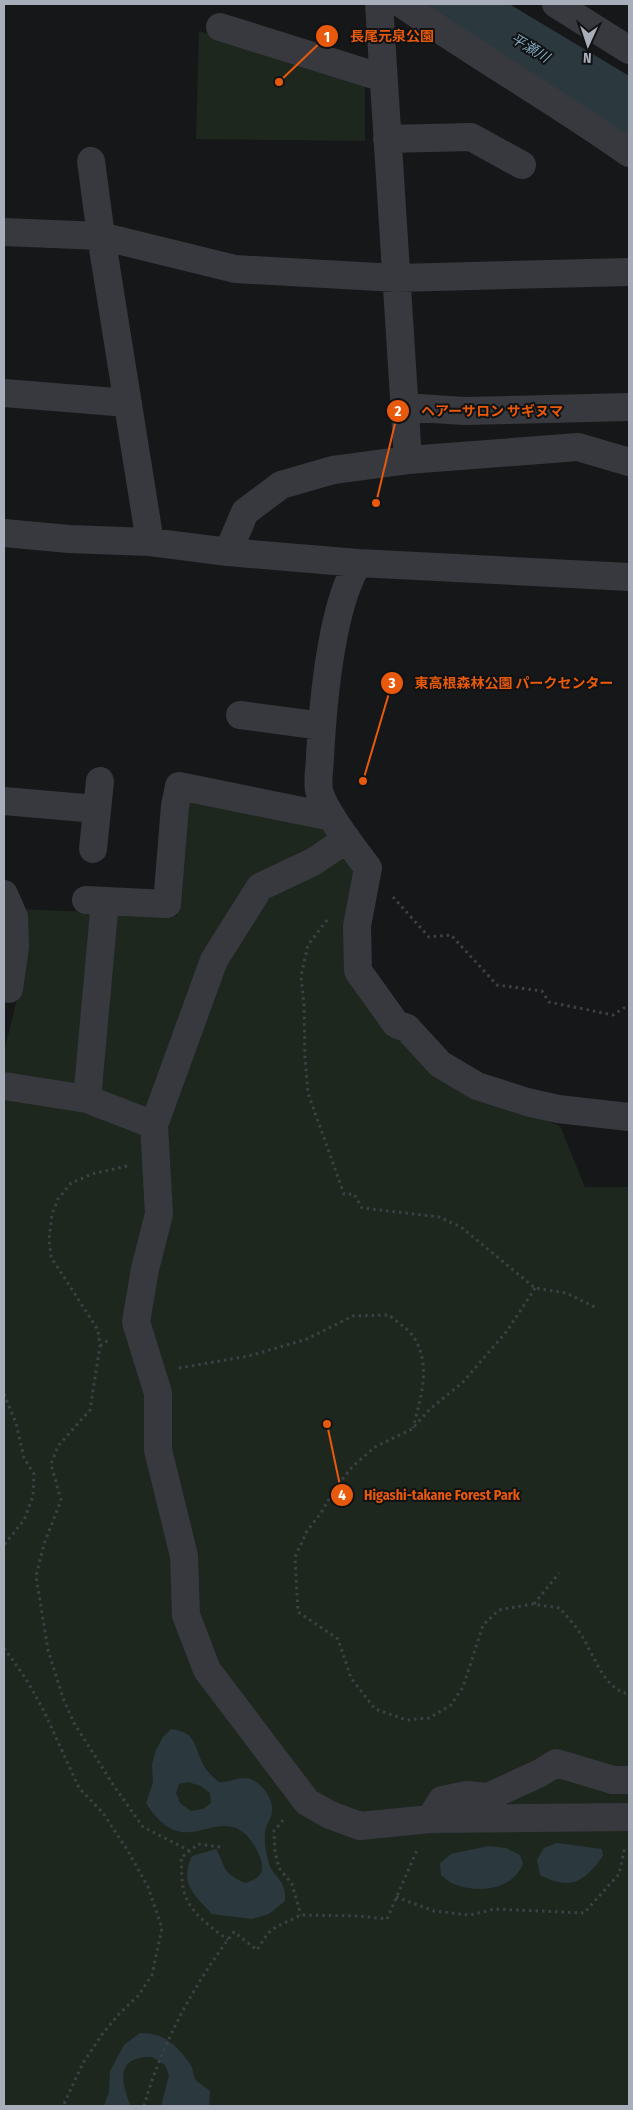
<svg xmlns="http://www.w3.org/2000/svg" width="633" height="2110" font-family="'Fira Sans Condensed','Noto Sans JP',sans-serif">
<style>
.green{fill:#1e271e}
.water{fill:#2b383e;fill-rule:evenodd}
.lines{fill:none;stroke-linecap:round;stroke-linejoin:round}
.river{stroke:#2b383e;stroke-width:55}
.path{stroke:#3d4045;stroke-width:3;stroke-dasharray:2.5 4;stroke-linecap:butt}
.minor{stroke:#37393e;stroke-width:28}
.labels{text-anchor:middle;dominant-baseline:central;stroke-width:4;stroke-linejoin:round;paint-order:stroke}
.water-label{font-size:14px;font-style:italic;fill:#7ca3b7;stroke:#111214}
.leader{fill:none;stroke:#e8590c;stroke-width:2}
.callout-dot{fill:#e8590c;stroke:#111214;stroke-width:2}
.mark-label{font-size:15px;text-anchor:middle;font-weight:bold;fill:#fff}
.callout-label{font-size:14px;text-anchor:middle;font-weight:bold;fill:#e8590c;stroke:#111214;stroke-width:4;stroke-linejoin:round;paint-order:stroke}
</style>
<rect width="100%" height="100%" fill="#161719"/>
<path class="green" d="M199 31 356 78 365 87V141L196 139Z
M190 800 328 830 358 872 355 989 435 1077 560 1126 585 1187H629V2106H4V1052L23 974 20 909 177 916 185 808Z"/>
<path class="water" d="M171 1729C197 1733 193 1744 203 1764 206 1771 213 1777 219 1782 228 1783 236 1778 245 1778 259 1778 274 1799 272 1811 272 1819 265 1825 265 1833 264 1842 266 1851 268 1860 271 1877 287 1878 285 1901L269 1914 252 1919 212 1914C194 1895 179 1883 192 1856L216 1849C227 1869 221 1872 245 1883 252 1881 260 1878 262 1870 263 1861 258 1852 254 1845 231 1807 202 1839 177 1831 163 1827 154 1815 146 1803L153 1783 152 1765 156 1750 163 1737ZM188 1782 201 1786 210 1793 211 1803 203 1809 191 1811 180 1803 176 1793 179 1784Z
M557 1843 602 1849 603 1856C584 1882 571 1891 540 1875L537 1860 544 1848Z
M488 1846 506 1848 520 1855 523 1864C512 1890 479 1894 454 1884 450 1883 445 1878 441 1875L440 1863 451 1854Z
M140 2033C164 2033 177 2045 190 2064 193 2068 193 2074 195 2079 199 2084 206 2087 210 2091L209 2106H161L169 2075 165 2065 152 2057C147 2057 141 2057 136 2059 115 2065 125 2093 131 2106H104L109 2092 110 2071 124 2045Z"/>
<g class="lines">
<path class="river" d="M456 4 629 108"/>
<path class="path" d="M393 897 429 937 451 935 497 985 542 991 549 1002 613 1015 624 1008H629
M327 920 308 945 301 976 304 1005 305 1058 308 1093 344 1194H354L362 1208 439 1217 461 1227 535 1288 566 1293 597 1308
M127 1166 92 1174 71 1183 58 1199 52 1214 49 1239 51 1257 98 1330 100 1346 90 1410 58 1446 51 1464 61 1500 44 1544 36 1576 48 1650 63 1698 74 1723 114 1786 143 1827 190 1851
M535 1288 507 1331 463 1382 430 1409 412 1429 375 1447 353 1466 336 1487 321 1513 307 1531 295 1557 298 1612 338 1639 351 1678 375 1709 407 1720 429 1718 451 1705 463 1687 483 1625 499 1610 533 1604 560 1608C567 1617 576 1626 582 1636 594 1655 604 1690 629 1694
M100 1346 110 1339
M179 1368 249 1356 307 1339 353 1316 389 1315C396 1321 407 1328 413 1336 432 1365 421 1397 413 1428
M4 1394 16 1423 24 1458 34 1474 33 1496 24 1520 4 1545
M534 1604 559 1573
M4 1648 26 1679 44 1711 79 1788 103 1813 128 1851 148 1887 162 1928 152 1975 138 1996 119 2014 103 2033 83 2063 63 2106
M283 1820 274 1831 275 1852 279 1868 292 1884 301 1915
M220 1847 198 1844 181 1858C182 1867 181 1877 183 1886 186 1911 210 1926 228 1940
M396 1897 434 1911 470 1915 495 1909 584 1913 619 1874 625 1847
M144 2106C161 2045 195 1982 234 1932L257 1950 268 1933 276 1927 301 1915 358 1916 387 1919 417 1850"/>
<path class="minor" d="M379 4 408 460
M402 4C477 56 555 101 629 153
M556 4 629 50
M220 27 383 78
M387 139 471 137 522 165
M91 161 101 236 150 542
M4 232 101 236 235 269 396 278 629 272
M4 393 128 403
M404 407 464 411 629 407
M4 533 69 539 150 542 228 552 358 563 629 577
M228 552 245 512 281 485 333 470 408 460 578 447 629 462
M358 563C331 608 323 703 320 756 320 767 317 780 319 790 323 811 355 850 368 868L357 926 358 971 396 1024 407 1028 440 1064 477 1086 527 1102 558 1109 629 1117
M240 715 322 726
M4 801 96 809
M347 839 313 862 260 887 214 960 154 1125 159 1214 145 1269 136 1322 158 1393V1450L184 1556 186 1615 207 1670 307 1802 330 1815 360 1826 430 1819 629 1817
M93 849 100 781
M4 894 14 917 15 947 9 989
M86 900 167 904 175 806 179 786 332 817
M4 1086 87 1099 154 1125
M87 1099 105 901
M430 1819 442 1800 467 1795 488 1797 540 1773 556 1763 613 1780H629"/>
</g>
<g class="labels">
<g class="water-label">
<text transform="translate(530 48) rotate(31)">平瀬川</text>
</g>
</g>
<path class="leader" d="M279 82L327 36M376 503L398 411M363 781L392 683M327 1424L342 1495"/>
<g class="callout-dot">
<circle cx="279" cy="82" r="5"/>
<circle cx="376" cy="503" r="5"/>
<circle cx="363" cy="781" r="5"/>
<circle cx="327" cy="1424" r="5"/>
<circle cx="327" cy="36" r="12"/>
<circle cx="398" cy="411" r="12"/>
<circle cx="392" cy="683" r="12"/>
<circle cx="342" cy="1495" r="12"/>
</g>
<g class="mark-label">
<text x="327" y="42">1</text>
<text x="398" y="416">2</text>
<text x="392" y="688">3</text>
<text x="342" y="1500">4</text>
</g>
<g class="callout-label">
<text x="392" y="41">長尾元泉公園</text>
<text x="492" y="416">ヘアーサロン サギヌマ</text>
<text x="514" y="688">東高根森林公園 パークセンター</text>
<text x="442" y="1500">Higashi-takane Forest Park</text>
</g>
<rect width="633" height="2110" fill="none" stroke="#a8afba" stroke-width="10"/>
<g transform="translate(588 45) rotate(183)" stroke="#111214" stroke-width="4" paint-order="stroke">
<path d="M0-4L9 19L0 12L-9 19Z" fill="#a8afba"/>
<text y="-8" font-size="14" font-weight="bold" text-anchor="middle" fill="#a8afba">N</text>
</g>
</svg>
